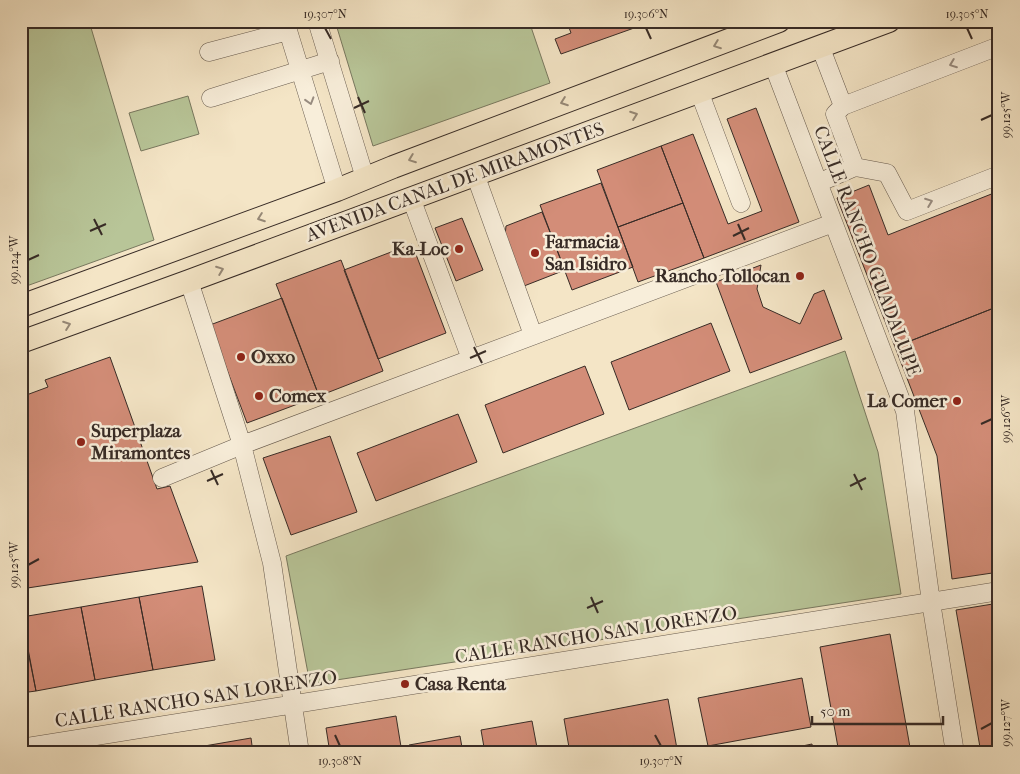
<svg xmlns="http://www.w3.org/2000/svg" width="1020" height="774" font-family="'IM FELL French Canon',serif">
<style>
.green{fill:#b8c598;stroke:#78785f}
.building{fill:#d38d78;stroke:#372b26}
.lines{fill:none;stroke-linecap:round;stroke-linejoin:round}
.minor-casing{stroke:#665a4e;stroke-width:19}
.major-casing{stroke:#372b26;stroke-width:24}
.minor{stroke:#f8eeda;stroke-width:18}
.major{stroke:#f4e5c6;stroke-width:22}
.oneway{stroke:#968876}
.oneway2{stroke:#988c80}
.ticks{fill:none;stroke:#372b26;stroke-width:2}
.poi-dot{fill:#8f2418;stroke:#f8eeda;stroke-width:2}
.labels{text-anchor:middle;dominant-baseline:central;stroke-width:5;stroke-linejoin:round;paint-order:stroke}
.street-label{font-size:19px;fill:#372b26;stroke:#f8eeda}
.poi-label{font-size:19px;font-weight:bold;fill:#372b26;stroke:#f8eeda;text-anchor:start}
.neatline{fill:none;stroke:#372b26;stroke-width:2}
.ticks-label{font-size:12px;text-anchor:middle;fill:#372b26}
</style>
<rect width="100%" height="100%" fill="#f4e5c6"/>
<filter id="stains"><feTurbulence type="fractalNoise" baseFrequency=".004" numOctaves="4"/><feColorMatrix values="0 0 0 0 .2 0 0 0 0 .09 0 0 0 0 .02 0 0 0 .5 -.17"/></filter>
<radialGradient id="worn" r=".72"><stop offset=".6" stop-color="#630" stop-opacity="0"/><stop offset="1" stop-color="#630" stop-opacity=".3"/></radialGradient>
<path class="green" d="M21 21H89L154 240 21 288Z
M335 21H529L550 83 373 146Z
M188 96 199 134 141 151 129 113Z
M845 351 878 452 901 594 310 684 286 556Z"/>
<path class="building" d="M548 21H585L587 27 603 21 651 22 561 54 555 39 571 33 567 22 550 27Z
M756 108 799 222 704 258 661 146 693 134 728 224 762 211 727 119Z
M661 146 683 203 618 227 597 170Z
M601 183 633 267 572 290 540 205Z
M869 185 888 235 999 191V306L895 347 837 198Z
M683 203 704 258 638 282 618 227Z
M542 212 565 270 524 286 505 236 506 226Z
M462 218 483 270 456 281 435 228Z
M412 244 446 333 378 359 344 270Z
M341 260 383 371 319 396 276 284Z
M761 265 757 289 763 307 800 324 814 294 824 290 842 339 750 373 716 282Z
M282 298 319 396 247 423 210 325Z
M999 306V572L952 579 937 456 895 347Z
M711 323 730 371 629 410 611 362Z
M110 357 157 489 170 486 198 562 21 589V397L48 387 45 380Z
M585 366 604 414 503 453 485 405Z
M458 414 477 462 376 501 357 453Z
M330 436 357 512 291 535 263 458Z
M202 586 215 660 153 670 139 597Z
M139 597 153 670 95 680 81 607Z
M999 603V753H981L956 610Z
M81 607 95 680 36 691 22 617Z
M21 617 36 691 21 693Z
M890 634 911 753H839L820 647Z
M802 678 811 727 708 746 698 698Z
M668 699 677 749 654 753H570L564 719Z
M396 716 402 753H330L326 728Z
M532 721 538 753H485L481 730Z
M460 736 463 753H410L409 745Z
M251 738 253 753H181V750Z
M812 744 813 753H768Z"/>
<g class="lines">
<defs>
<path id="minor" d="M285 21 337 190
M317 21 365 178
M820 46 843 106
M209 52 288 31
M773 64 905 411 931 602 955 753
M699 91 741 203
M211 98 330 61
M855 167 835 114 843 106 999 46
M475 174 533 335
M818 183 855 167 887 173 907 211 999 175
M411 198 471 359
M189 281 242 445 272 563 300 753
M162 478 242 445 833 223
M21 748 999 591"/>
<path id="major" d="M21 306 337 190 393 167 779 21
M21 342 189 281 889 21"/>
</defs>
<use href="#minor" class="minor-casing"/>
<use href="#major" class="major-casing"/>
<use href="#minor" class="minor"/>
<use href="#major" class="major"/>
</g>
<defs><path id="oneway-chevron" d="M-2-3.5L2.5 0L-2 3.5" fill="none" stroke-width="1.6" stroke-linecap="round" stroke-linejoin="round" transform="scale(1.25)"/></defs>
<g class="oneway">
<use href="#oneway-chevron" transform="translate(717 45) rotate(159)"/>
<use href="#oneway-chevron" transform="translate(564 102) rotate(160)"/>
<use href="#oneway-chevron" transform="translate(634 115) rotate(-20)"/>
<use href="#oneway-chevron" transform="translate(412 159) rotate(159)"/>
<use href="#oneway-chevron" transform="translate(261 218) rotate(160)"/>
<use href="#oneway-chevron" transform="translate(220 270) rotate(-21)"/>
<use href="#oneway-chevron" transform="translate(67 325) rotate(-20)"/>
</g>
<g class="oneway2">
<use href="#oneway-chevron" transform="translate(953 64) rotate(159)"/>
<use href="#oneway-chevron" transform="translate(310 101) rotate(73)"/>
<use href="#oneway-chevron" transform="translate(929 202) rotate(-21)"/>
</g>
<path class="ticks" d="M325 28 331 39M646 28 651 39M967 28 972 39M358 97 365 113M354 108 369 101M981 120 992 115M94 219 102 235M738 224 745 240M90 231 106 224M733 236 749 228M28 260 39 255M474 347 482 363M470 358 486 351M981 424 992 419M211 470 218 485M854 474 862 490M207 481 223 474M850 486 866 478M28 565 39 559M591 597 598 613M587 608 603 601M981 729 992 723M335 735 340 746M655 735 661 746"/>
<g class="poi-dot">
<circle cx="459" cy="249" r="5"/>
<circle cx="535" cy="253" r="5"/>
<circle cx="800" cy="276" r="5"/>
<circle cx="241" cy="357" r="5"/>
<circle cx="259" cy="396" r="5"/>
<circle cx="957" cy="401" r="5"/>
<circle cx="81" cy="442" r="5"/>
<circle cx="405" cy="684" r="5"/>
</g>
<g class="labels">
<g class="street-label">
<text transform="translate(455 182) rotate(-20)">AVENIDA CANAL DE MIRAMONTES</text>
<text transform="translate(867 251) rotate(69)">CALLE RANCHO GUADALUPE</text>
<text transform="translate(596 635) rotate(-9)">CALLE RANCHO SAN LORENZO</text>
<text transform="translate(196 699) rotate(-9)">CALLE RANCHO SAN LORENZO</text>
</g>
<g class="poi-label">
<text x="545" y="242">Farmacia<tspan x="545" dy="22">San Isidro</tspan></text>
<text x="449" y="249" text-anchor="end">Ka-Loc</text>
<text x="790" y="276" text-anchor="end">Rancho Tollocan</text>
<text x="251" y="357">Oxxo</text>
<text x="269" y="396">Comex</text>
<text x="947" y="401" text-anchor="end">La Comer</text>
<text x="91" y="431">Superplaza<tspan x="91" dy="22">Miramontes</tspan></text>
<text x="415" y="684">Casa Renta</text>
</g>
</g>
<rect width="1020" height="774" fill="none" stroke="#f4e5c6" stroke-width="55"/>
<path d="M812 716v8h131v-8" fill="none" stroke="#372b26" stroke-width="2.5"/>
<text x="820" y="716" font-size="15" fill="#372b26" stroke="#f8eeda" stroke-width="4" paint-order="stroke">50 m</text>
<rect x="28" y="28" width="964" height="718" class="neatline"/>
<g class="ticks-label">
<text x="325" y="18">19.307°N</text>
<text x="646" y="18">19.306°N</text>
<text x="967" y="18">19.305°N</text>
<text transform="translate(1006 115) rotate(-90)" y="4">99.125°W</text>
<text transform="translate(14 260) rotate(-90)" y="4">99.124°W</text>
<text transform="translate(1006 419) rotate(-90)" y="4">99.126°W</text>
<text transform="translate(14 565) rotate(-90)" y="4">99.125°W</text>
<text transform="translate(1006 723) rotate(-90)" y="4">99.127°W</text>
<text x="340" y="765">19.308°N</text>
<text x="661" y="765">19.307°N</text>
</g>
<rect width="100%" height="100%" filter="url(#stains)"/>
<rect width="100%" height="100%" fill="url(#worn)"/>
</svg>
